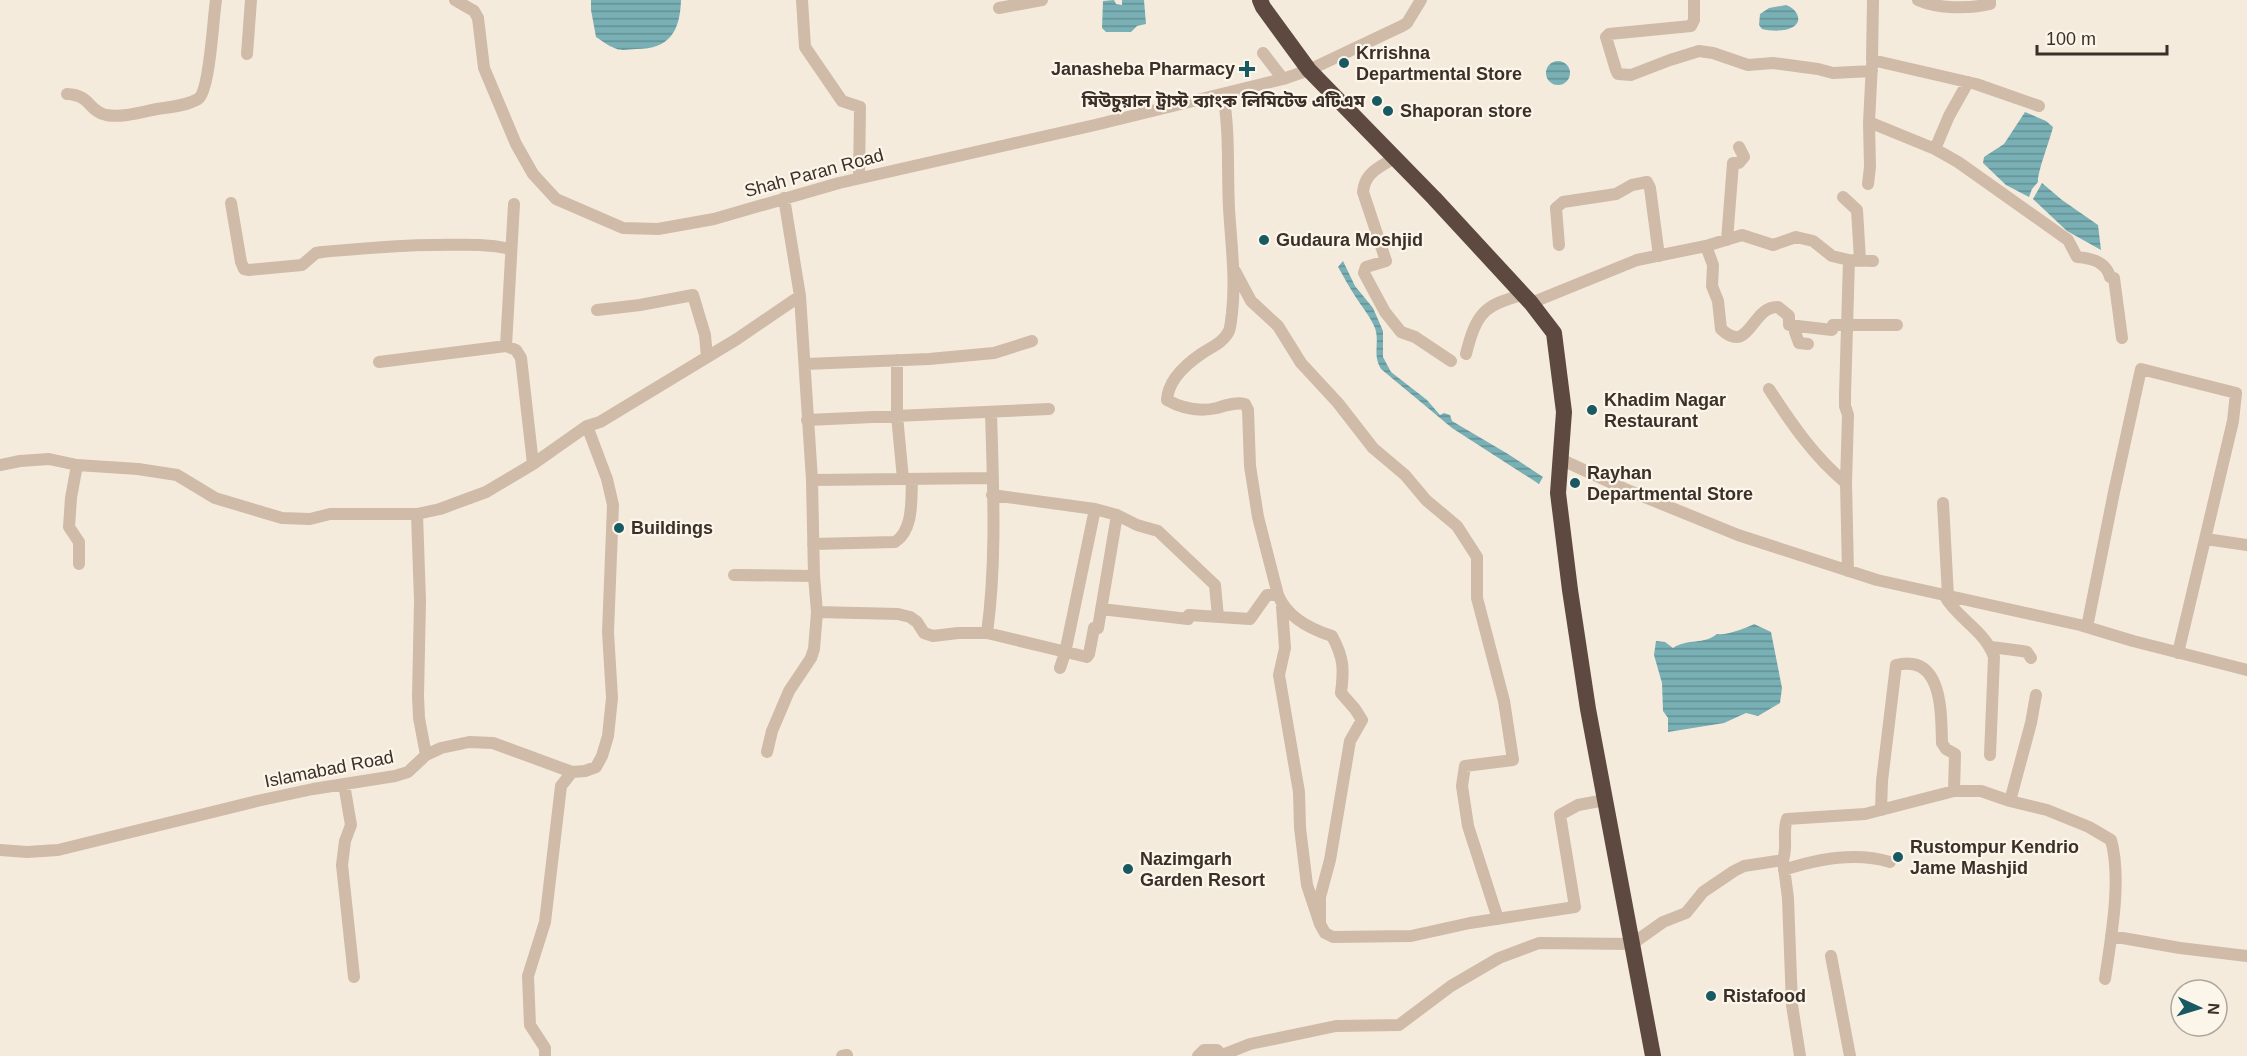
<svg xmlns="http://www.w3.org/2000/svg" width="2247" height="1056" font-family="Helvetica,'Noto Sans Bengali',sans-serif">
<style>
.water{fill:url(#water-rules)}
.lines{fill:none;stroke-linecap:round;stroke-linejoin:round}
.minor{stroke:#cfbba7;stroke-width:12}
.highway{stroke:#5d493f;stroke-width:16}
.poi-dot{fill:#195961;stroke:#fcf5ea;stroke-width:2}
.labels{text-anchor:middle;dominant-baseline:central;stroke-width:4.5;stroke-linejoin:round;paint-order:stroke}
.poi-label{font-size:18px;font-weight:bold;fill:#3b2f28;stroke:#fcf5ea;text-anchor:start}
.street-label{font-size:18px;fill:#3b2f28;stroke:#fcf5ea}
</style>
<defs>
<pattern id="water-rules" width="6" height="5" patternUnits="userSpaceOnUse" patternTransform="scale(1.5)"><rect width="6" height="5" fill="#79b0b5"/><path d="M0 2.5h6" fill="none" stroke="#649093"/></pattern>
</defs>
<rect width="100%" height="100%" fill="#f5ebdd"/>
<path class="water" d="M591 0H681C680 31 670 49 636 49 631 49 622 51 617 49 610 47 602 41 596 37L591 10Z
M1114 0 1116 4 1122 5V0H1144L1146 24 1137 26 1131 32H1106L1102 28 1103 1Z
M1786 5C1796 8 1804 21 1793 27 1784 32 1771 31 1762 29L1759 25 1760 14 1769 8Z
M1546 73a12 12 0 1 1 24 0a12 12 0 1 1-24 0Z
M2025 112 2046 121 2053 127C2050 140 2037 173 2038 182L2032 189 2029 197 2006 185 1983 163 1984 157 2004 144Z
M2042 183 2062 200 2098 225 2101 250 2067 231 2033 199Z
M1343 261 1355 286 1373 308 1383 331V357L1391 372 1427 400 1440 415 1444 413 1450 415 1452 421 1508 454 1543 477 1539 484 1452 428 1381 369C1372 354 1380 343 1375 328 1370 316 1362 307 1355 296 1349 287 1344 277 1338 267Z
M1754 624 1771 632 1782 688 1780 703 1758 716 1746 713 1724 723 1668 732V718L1663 711 1662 683 1654 655 1656 641 1665 642 1673 648C1688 638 1704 645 1717 634 1724 636 1747 628 1754 624Z"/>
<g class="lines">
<path class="minor" d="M455 0 474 11 478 18 484 68 516 144 533 174 556 199 623 228 658 229 714 219 839 183 1095 125 1283 79 1309 70 1402 26 1407 23 1421 0
M802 0 805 47 842 101 860 107 859 178
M1694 0V20L1691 26 1609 34 1606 37 1616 70 1618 74 1631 75 1670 60 1699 51 1713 53 1748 65 1773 63 1818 69 1833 73 1872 71
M1873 0 1872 60 1976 84 2039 106
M1918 0C1938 9 1969 9 1990 4V0
M999 8 1042 0
M1263 53 1283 79
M247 54 251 0
M67 94C91 95 88 111 106 115 122 118 142 112 157 109 170 107 186 106 198 99 210 91 213 18 216 0
M1223 94C1230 133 1227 169 1229 208 1231 243 1236 278 1232 313 1231 319 1231 326 1229 331 1223 343 1211 347 1201 354 1185 365 1168 381 1167 400 1183 409 1199 412 1217 408 1227 405 1236 402 1245 404L1248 410 1250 466 1258 517 1278 595C1287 617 1310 629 1332 636 1344 658 1344 669 1341 693L1355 709 1362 720 1350 741 1330 860 1320 897V924
M1869 122 1935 149 1958 162 2068 240 2077 257C2092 258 2106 262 2110 277L2114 278 2122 338
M1935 149 1949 116 1968 82
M1394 158C1379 168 1365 172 1363 192L1386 261 1366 267 1364 273 1385 312 1401 332 1415 337 1451 361
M1868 184 1870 167 1869 122 1872 64
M1843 197 1857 210 1860 260
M231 203 241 262 244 269 249 270 302 265 316 253 322 252C359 249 396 245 433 245 460 245 484 243 511 249
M1727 240 1733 163H1739L1744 157 1739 147
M1559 245 1556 208 1563 202 1616 194 1632 185 1647 182 1650 188 1659 256
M1706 246 1713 265 1712 286 1718 301 1721 329C1750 356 1751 306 1778 307L1789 316V325L1832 330 1833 325H1897
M1235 271 1251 301 1278 326 1301 363 1338 403 1373 448 1405 475 1426 500 1457 526 1477 557V598L1504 701 1513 760 1465 766 1462 786 1468 826 1498 919
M1531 303 1637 260 1706 246 1742 235 1773 245 1796 237 1813 241 1832 256 1849 260 1873 261
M597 310 640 305 693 295 705 335 707 357
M1797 326 1795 332 1799 343 1808 344
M506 346 514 204
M1466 354C1476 315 1483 304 1524 295
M897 360V416L903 479
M379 362 506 346 516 350 521 358 533 464
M806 364 929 359 994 353 1032 341
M1769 389C1791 423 1815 458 1846 483L1848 571
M807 420 1049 409
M1560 459 1625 489 1738 535 1877 580 2080 625 2133 641 2247 670
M0 465 20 461 49 459 77 465 138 469 177 475 215 498 282 518 310 519 330 514H417L440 509 486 492 533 464 587 426 600 422 737 339 800 296
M77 465 71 498 69 527 79 542V564
M812 480 993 478
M1846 483 1848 415 1845 406V395L1849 260
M992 495 1095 509 1117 515 1137 525 1158 531 1215 585 1218 617
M1943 503 1948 596
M417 514 420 601 418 696 419 718 426 755
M2206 539 2247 545
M813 544 895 542C914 530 911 499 912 479
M734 575 814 576
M1944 595C1957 619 1985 630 1994 657L1990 755
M1282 607 1285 648 1279 675 1299 792 1300 828 1307 885 1320 924 1325 933 1333 937 1411 936 1470 923 1575 907 1560 815 1578 805 1605 800
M1101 609 1188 619 1189 615 1250 619 1267 595H1278
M817 612 898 614 910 617 917 622 924 633 933 636 958 633H987L1087 657 1089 654 1094 628H1098L1117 515
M2087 627 2114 492 2141 369 2236 393 2233 421 2178 653
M987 633C997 560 993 485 991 412
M1991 647 2022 651 2027 652 2031 658
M1060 668 1065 653 1095 509
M767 752 772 731 789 691 811 658 814 649 817 612 814 576 812 480 800 296 784 198
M344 784 351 825 345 841 342 865 354 977
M2010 801 2031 723 2036 695
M1881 810 1882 781 1896 665C1943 654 1941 712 1942 743L1946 749 1955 754 1954 791
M0 850 27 852 58 850 257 801 313 789 395 776 408 772 426 755 441 748 469 742 493 743 572 772 585 771 596 767 602 756 608 736 612 698 608 632 613 505 607 479 587 426
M1783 860 1788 898 1792 1005 1800 1056
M1784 870C1817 859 1856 852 1890 862
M2111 936 2180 948 2247 956
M1831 956 1850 1056
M545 1056V1048L530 1025 528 976 545 922 561 786 572 772
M842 1056 847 1055
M1198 1056 1204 1050H1217L1222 1055 1250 1044 1336 1026 1399 1025 1451 986 1499 958 1539 943 1632 944 1663 922 1686 913 1703 892 1734 871 1744 866 1783 860C1788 845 1782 833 1787 819L1865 814 1954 791H1981L2010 801 2047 810 2089 827 2111 840C2122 879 2111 938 2105 979"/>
<path class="highway" d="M1260 0 1263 7 1309 70 1434 198 1531 303 1554 333 1564 412 1558 493 1570 590 1588 709 1653 1056"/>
</g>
<g class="poi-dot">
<circle cx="1344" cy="63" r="6"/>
<path d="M1244 60h6v6h6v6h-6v6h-6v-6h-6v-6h6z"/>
<circle cx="1377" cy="101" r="6"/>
<circle cx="1388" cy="111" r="6"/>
<circle cx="1264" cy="240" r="6"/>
<circle cx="1592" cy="410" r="6"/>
<circle cx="1575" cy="483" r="6"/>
<circle cx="619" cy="528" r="6"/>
<circle cx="1898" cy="857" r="6"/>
<circle cx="1128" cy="869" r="6"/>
<circle cx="1711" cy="996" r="6"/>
</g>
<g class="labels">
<g class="poi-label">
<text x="1356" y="53">Krrishna<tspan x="1356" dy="21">Departmental Store</tspan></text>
<text x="1235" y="69" text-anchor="end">Janasheba Pharmacy</text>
<text x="1365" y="101" text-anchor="end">মিউচুয়াল ট্রাস্ট ব্যাংক লিমিটেড এটিএম</text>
<text x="1400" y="111">Shaporan store</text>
<text x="1276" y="240">Gudaura Moshjid</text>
<text x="1604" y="400">Khadim Nagar<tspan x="1604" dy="21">Restaurant</tspan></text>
<text x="1587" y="473">Rayhan<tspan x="1587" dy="21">Departmental Store</tspan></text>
<text x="631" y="528">Buildings</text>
<text x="1910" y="847">Rustompur Kendrio<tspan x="1910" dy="21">Jame Mashjid</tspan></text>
<text x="1140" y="859">Nazimgarh<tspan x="1140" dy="21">Garden Resort</tspan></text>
<text x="1723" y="996">Ristafood</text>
</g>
<g class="street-label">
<text transform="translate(814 173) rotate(-15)">Shah Paran Road</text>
<text transform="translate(329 769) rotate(-11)">Islamabad Road</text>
</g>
</g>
<g transform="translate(2199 1008) rotate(94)"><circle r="28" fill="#fcf5ea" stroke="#afa69c" stroke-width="1.5"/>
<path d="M0-4.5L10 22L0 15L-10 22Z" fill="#195961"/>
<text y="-9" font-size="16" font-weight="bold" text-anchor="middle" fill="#3b2f28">N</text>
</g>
<path d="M2037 45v9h130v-9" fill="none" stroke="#3b2f28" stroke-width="3"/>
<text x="2046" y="45" font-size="18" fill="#3b2f28" stroke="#fcf5ea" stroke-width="4.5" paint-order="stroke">100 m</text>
</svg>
